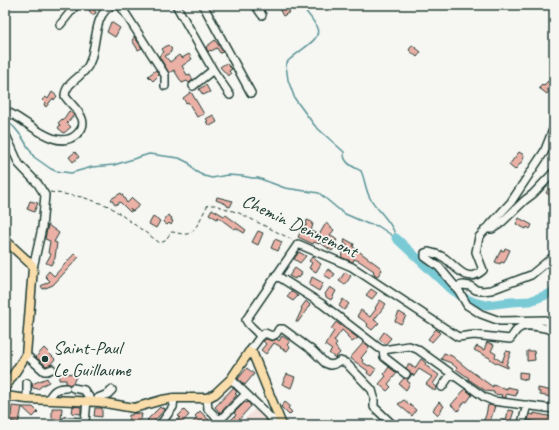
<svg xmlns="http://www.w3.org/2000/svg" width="559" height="430" font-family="Caveat,sans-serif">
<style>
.built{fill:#f3e1db}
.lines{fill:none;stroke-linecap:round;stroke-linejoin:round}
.stream{stroke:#569295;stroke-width:1.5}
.river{stroke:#7acad5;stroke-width:9}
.building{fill:#ebb0a6;stroke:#1f3d34}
.minor-casing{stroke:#1f3d34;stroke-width:10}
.major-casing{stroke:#1f3d34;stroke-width:11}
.path{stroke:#1f3d34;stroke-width:1;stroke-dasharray:4 3;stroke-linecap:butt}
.minor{stroke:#f6f6f2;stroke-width:7}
.major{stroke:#f9ddab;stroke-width:8}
.poi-dot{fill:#1f3d34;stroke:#f6f6f2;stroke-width:1.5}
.labels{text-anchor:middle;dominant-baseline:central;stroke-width:3.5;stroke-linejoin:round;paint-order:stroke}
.street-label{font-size:19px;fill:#1f3d34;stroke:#f6f6f2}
.poi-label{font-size:19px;fill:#1f3d34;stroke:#f6f6f2;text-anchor:start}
</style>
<rect width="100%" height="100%" fill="#f6f6f2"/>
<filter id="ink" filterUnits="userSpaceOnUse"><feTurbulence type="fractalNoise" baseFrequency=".025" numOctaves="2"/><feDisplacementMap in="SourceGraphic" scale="8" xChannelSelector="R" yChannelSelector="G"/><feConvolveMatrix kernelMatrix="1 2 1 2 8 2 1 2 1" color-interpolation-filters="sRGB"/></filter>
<g filter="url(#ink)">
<path class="built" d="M257 407 276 425H239Z"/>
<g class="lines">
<path class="stream" d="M300 5C332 39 316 36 288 61L286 65 288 80 295 99 315 126 344 152C343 163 352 166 361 171 365 179 365 189 370 198 377 210 394 224 396 238
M5 120 14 127 22 137 34 157 51 169 56 171 71 173 92 167 114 165 149 154 179 158 189 163 195 171 204 176 212 178 227 175 242 176 252 178H258L285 188 319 193 343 213 368 224 378 226 396 238"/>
<path class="river" d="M396 238 447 286 464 298 474 302 486 305 511 302 530 301 554 292"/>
</g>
<path class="building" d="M86 5H97L93 7 96 13 92 15Z
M277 5H287L290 12 283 16Z
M111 22 120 28 115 37 107 32Z
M134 36 142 48 138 50 132 40 134 38Z
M215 40 223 52 220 53 217 48 211 51 210 50 208 52 206 47Z
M168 45 172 49 171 50V52L165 56 170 62 179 55 182 58 189 54 192 59 182 66 187 75 190 74 193 80 189 83 187 81 182 83 174 70 169 73 159 56 164 52 162 49Z
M412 45 421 52 417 57 409 50Z
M226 63 232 69 229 71 231 74 228 76 220 67Z
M156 70 159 75 153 81 148 76Z
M548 81 552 84 547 89 549 91 547 94 539 88 543 84 544 85Z
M206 85 210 92 203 95 199 89Z
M52 92 57 96 54 100 53 98 46 107 44 105 45 103 42 100 46 97 48 99Z
M191 92 204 114 197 117 188 102 186 103 183 98Z
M69 111 74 115 67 123 71 127 64 133 58 128 60 125 58 123 62 119 63 120Z
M213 115 217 122 210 126 206 122 208 121 206 119Z
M75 152 79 157 73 162 69 157Z
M519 152 524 155 523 160 515 170 509 165Z
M554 183 553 192 554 195H550L546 193 548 189 550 190Z
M121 193 127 203 132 198 140 205 133 211 130 208 132 211 130 212 120 202 115 205 111 199Z
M217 197 233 201 230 207 227 206 226 204 216 200Z
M30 201 38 203 34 212 27 209Z
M212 209 224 216 226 215 246 230 244 233 236 228 234 229 218 217 217 219 209 214Z
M168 215 172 218 171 220 173 221 171 225 169 223 167 225 163 222Z
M153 217 160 221 156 228 149 224Z
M519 218 532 225 530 229 527 227 526 229 516 224Z
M307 220 312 222 311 224H313L311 231 319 235 326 223 334 230 330 235 337 240 335 243 337 244 332 251 319 242V244L314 242 313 244 298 237 304 225 306 226Z
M48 225 59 233 54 242 57 243 55 258 51 265 46 263 51 254 48 253 50 241 45 239Z
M258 231 263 233 258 245 252 242Z
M275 239 282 242 278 251 271 248Z
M345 239 354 244 353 247 380 267 382 270 377 277 374 275 375 274 373 272 374 271 359 261 354 259 353 262 341 257 347 245 344 243Z
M505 248 510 250 504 263 501 262 500 264 495 262 501 250 504 251Z
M299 252 306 256 300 263 294 259Z
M75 253 79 257 53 285 43 289 41 286 50 281 45 276 49 271 54 276Z
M312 257 321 264 316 272 309 268 312 263 309 261Z
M295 268 302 273 299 278 296 277 295 279 289 276Z
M328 269 335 274 331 279 324 275Z
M345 272 351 276 345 285 339 281Z
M312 277 323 283 319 291 309 285Z
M330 287 336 291 331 300 326 297V296L325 294Z
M371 289 377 293 372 299 366 295Z
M291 291 298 296 293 301 287 297Z
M343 299 349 304 344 310 339 306Z
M380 300 386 304 374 320 379 323 372 330 367 326 368 324 357 316 361 310 370 317 376 309 375 308Z
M306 301 310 305 298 322H296L302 309 301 308Z
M399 312 406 316 401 324 395 321Z
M336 322 358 338 352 342 347 337 348 336 342 330 334 341 337 344 335 346 340 353 335 358 329 353 332 350 325 345 334 331 331 329Z
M436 329 440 333 432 342 428 339Z
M384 332 391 338 386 344 379 339Z
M282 336 290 341 287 345 290 347 287 351 280 348 281 347 274 343 266 354 261 350 266 344 263 341 266 339 272 341 277 339 279 341Z
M364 342 370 347 361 358 363 360 362 362 369 366 370 365 376 369 371 376 367 373 368 371 350 358Z
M487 342 494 345 491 351 496 354 495 357 502 362 506 351 511 352 506 365 508 366V368L496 363 490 359V358L474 350 477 346 484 350Z
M44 348 55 359 50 365 46 366 36 357Z
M527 351H534L535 360 527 361Z
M444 353 452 356 468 369 493 387V385L507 389V387L517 389 516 396 506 394V398L501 397 502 395 494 394V392L486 391 468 379 469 378 456 369 457 368 451 363 441 359Z
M421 359 426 363 425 365 439 375 433 384 437 387 435 391 426 384 432 377 419 369 414 376 412 374 407 381 410 383 406 390 399 384 404 378 408 379 410 377V372L406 368 409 364 415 368Z
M389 367 397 373 388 384 391 387 387 391 379 384 386 376 384 374Z
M247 368 254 374 245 385 238 379Z
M519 372 528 373 527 380 519 378Z
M59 373 76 374 77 375 73 383 69 385 66 383V380H59Z
M287 374 295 377 291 388 282 384Z
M47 378 49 382 43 385 38 389 33 388 32 384Z
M233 388 237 392 235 394 237 395 220 413 215 407Z
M538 388 553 391 552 397 540 395V392H538Z
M465 389 472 395 467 402 465 401 458 411 451 405Z
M404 400 416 410 412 416 398 404Z
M245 402 247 403 248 402 251 406 234 425H223L228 420 230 421 236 415 234 413Z
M285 402 290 406 288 408 292 412 289 415 281 407Z
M439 402 444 406 438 415 433 410Z
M488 405 495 406 489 425 483 422 486 415Z
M12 406 22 407 20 417 18 423 7 420 8 415 11 416Z
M73 406 81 407V414L72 413Z
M22 407H33L38 412 33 417Z
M160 407 162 409 163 407 165 409 152 424 147 420Z
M52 408H62L61 420 52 418Z
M95 408H102V417L94 416Z
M184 410 189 415 180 425H173L180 417 178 416Z
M508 410 514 411 510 423 514 425H501L503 420 506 422Z
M200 411 211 422 209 425H191L197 418 195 416Z
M133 413 142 414 140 424 128 425 129 415H132Z
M534 413 553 417 551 425 528 420 530 414 534 415Z"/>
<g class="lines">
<defs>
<path id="minor" d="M120 5 165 75V86
M176 5 213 70 193 86
M203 5 251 93
M255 5 262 15
M60 25 76 5
M213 70 230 95
M5 111C24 117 56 154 77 134 93 120 72 107 65 96 65 82 84 77 89 64 98 46 92 14 113 5
M554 127 544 152 511 202 479 237 476 252 483 270C466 286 455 264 443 257 438 254 433 253 428 252L425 253V257L439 267 459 291 467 305 481 314 500 321 545 320 554 325
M5 133 19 164 38 184 45 195 42 228 33 268
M485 229H492L500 224 525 200 533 194 554 172
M276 275 322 304 379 348 383 350 409 346 417 349 484 397 493 401 554 409
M455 287 463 285 470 286 476 290 482 291 491 290 531 275 554 256
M260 337C257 330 249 327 246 320L298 244 352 267 458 337 474 335 510 339C513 336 514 332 518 329 526 322 541 328 550 329L554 331
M383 350 384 357 406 374
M249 352 260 337 265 333 272 336 276 334 279 329H283L313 351 325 363 330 365 335 364 340 361 346 363 372 390 374 397V407L393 425
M26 355 44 371H47L52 369
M231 379 272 419 281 423
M442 387 451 374
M73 388 84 390 92 401
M207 398 208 409 220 421
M27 399V383
M48 400C53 391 56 388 66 388
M87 400 85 422 90 425
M97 401 98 398 108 394 112 390
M66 421 85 422
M522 423 527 405
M160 425 173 407 174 398
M215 425 246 394"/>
<path id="major" d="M5 240 32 265 33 268 26 355 5 388
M5 396 27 399 100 402 134 408 162 400 174 398H207L215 394 231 379 249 352 253 354 282 425"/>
</defs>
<use href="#minor" class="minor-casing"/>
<use href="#major" class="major-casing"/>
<path class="path" d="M50 192 82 197 109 206 160 243 165 241 171 232C176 232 179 234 184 234 196 236 202 213 208 205H215L239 213 293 240"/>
<use href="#minor" class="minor"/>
<use href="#major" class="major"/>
</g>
</g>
<circle class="poi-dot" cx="45" cy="359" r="4"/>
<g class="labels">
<g class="street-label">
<text transform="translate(300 226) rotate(25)">Chemin Dennemont</text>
</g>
<g class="poi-label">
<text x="53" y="348">Saint-Paul<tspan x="53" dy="22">Le Guillaume</tspan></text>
</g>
</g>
<rect width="559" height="430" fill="none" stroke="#f6f6f2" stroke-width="20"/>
<rect x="10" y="10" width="539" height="410" fill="none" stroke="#1f3d34" stroke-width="1.5" filter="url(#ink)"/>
</svg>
